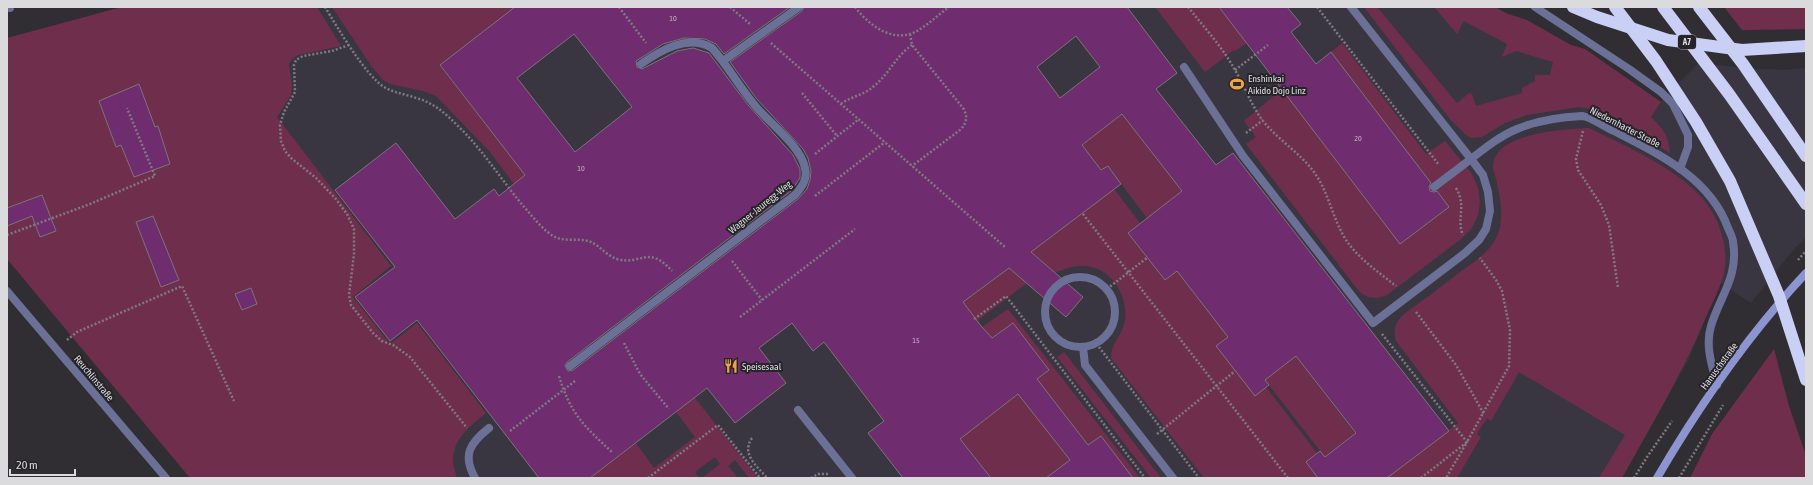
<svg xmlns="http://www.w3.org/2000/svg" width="1813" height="485" font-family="'Asap Condensed',sans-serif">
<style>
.built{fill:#3a3641}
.green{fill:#702e4d}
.building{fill:#6f2c6e;stroke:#7a757a;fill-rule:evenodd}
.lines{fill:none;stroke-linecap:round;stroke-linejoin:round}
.path{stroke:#7d7b7f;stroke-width:2.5;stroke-dasharray:2 2;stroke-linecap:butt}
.lane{stroke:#6b7096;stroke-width:8}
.street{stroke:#6b7096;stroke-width:8}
.secondary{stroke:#8d95d0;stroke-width:8}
.highway{stroke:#cad0f5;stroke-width:12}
.highway-bridge{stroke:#cad0f5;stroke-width:12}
.labels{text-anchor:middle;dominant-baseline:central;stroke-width:4;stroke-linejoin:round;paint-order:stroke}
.number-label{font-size:8px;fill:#c0aec1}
.shield{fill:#262429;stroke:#a5a3a7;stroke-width:1}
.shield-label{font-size:9px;font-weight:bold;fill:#dbdadd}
.poi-label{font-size:10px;fill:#dbdadd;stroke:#262429;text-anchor:start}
.street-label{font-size:10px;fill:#dbdadd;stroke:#262429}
</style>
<rect width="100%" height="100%" fill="#302e33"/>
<path class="built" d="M120 7H1453L1527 45 1651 117 1663 99 1699 63 1754 69 1784 70 1806 68V237L1793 250 1751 303 1721 283 1688 360 1622 478H369Z"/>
<path class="green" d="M118 7H317L341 46 298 55 292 59 289 64 292 86 291 95 277 117 391 266 353 297 390 344 417 323 486 413C471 425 453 439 453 460 453 465 455 472 457 478H190L7 259V38L118 8Z
M332 7H515L440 66 532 184H514L490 152 436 96 423 91 390 84 383 80 372 67Z
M1155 7H1219L1247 43 1235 51 1234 50 1205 72Z
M1364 7H1377L1457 103 1469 93 1472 94 1476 106 1522 93V88L1535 81V75H1550L1553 62 1516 51 1502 57 1507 44 1464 21 1457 34 1434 7H1495L1508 14 1527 20 1571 45 1585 49 1661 102 1651 117C1664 130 1668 135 1670 153L1609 117 1590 109 1579 107 1527 115 1505 123 1482 137 1472 138 1466 135 1449 118Z
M1724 7H1806V29L1742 30Z
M1342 43 1426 154 1445 141 1472 174 1478 188 1480 203 1478 215 1472 228 1461 239 1387 295C1376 300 1367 299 1358 290L1246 144 1256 137 1244 121 1282 89 1400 243 1449 207 1331 52Z
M1122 114 1182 191 1147 218 1108 166 1101 170 1082 145Z
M1589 128C1624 145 1676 168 1702 198 1718 216 1728 244 1725 268 1722 286 1712 303 1705 319 1682 374 1651 426 1622 478H1599L1625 435 1519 372 1491 421 1487 418 1477 434 1481 437 1457 478H1387L1458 423 1396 341C1393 329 1395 323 1404 314 1421 302 1438 289 1455 276 1469 265 1486 256 1495 240 1505 223 1501 201 1497 183 1496 178 1493 171 1493 165 1495 133 1565 129 1589 128Z
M1114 189 1140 223 1129 233 1165 280 1177 271 1228 337 1217 346 1255 396 1266 387 1317 453 1306 462 1318 478H1204L1111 358C1111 343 1121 337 1124 324 1130 302 1116 275 1095 268 1082 263 1067 267 1055 273L1031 252Z
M1009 268 1027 283 977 321 963 302Z
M1008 309 1140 478H1133L1101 436 1088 445 1037 379 1049 370 1013 323 991 338 982 327Z
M1774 349 1789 406 1806 456V478H1690L1712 434Z
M1064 352 1161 478H1151L1057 357Z
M1296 356 1355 433 1325 457 1265 380Z
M1018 394 1070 460 1046 478H991L960 439Z
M695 398 758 478H749L735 460 728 466 738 478H702L720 464 715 457 695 472 699 478H594L593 476 636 443 654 468 695 437 676 412Z"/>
<path class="building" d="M515 7H790L724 54 716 44 705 39 684 38 663 44 636 61 637 67 642 69 677 51 693 48 709 53 748 105 793 155 800 169V178L791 191 567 362 565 366 568 371 573 370 798 199 807 189 810 180 811 171 808 158 803 149 756 98 730 62 802 11 804 7H1127L1177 73 1156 89 1216 165 1233 153 1449 431 1387 478H1318L1306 462 1320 451 1325 457 1356 433 1296 356 1265 380 1269 385 1255 396 1216 346 1228 337 1177 271 1165 280 1128 233 1182 191 1122 114 1082 145 1101 170 1108 166 1121 184 1031 252 1083 297 1066 317 1009 268 963 302 981 326 992 338 1013 323 1049 370 1037 379 1088 445 1101 436 1133 478H1046L1070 460 1018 394 960 439 991 478H903L868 433 884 421 824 342 813 351 792 323 759 348 786 383 735 423 707 388 590 478H539L417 320 390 341 355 297 395 267 335 190 396 143 455 219 494 189 499 196 525 175 440 65ZM574 34 632 107 575 152 517 78ZM1076 36 1100 67 1060 98 1037 67Z
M1219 7H1287L1301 24 1291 32 1316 64 1331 52 1431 183 1429 187 1430 191 1434 192 1437 191 1449 207 1400 244Z
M139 84 155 127 158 126 170 164 134 177 121 145 116 147 99 101Z
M42 195 56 231 40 237 32 216 7 226V208Z
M153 216 179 280 161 287 136 222Z
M251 288 257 304 242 310 235 294Z"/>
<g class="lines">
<path class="path" d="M325 7C337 27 366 76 384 87 394 93 405 94 416 98 434 103 445 113 458 126 483 150 502 181 525 208 534 218 542 229 553 236 565 243 579 237 591 242 600 246 607 256 617 259 641 266 648 244 672 271
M619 7 646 43
M730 7 750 24
M855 7C868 24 890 42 913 33 926 27 938 15 949 7
M1188 7C1204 27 1223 48 1235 70 1245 87 1251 105 1263 121 1279 141 1302 154 1316 175 1328 193 1332 214 1342 233 1353 255 1377 271 1396 286
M1317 7 1439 165
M910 34 912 45 963 108C968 116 967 123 960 130L912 166
M771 43 1005 247
M349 45 332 51 303 56 296 60 294 65 295 92 284 112 280 125 281 141 285 151 291 158 316 178 335 198 347 214 354 229V254L349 295 351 305 373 333 382 341 393 345 410 357 467 428
M1235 70 1268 45
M802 93 837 136
M841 104C851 96 865 95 874 86 890 73 895 57 912 45
M1583 131 1576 159 1578 170 1601 205 1609 225 1618 288
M1246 133 1263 120
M815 154 859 119
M1456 188C1467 206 1456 220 1463 235
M815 196 885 142
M1083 214 1288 478
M7 235 90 204 155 176 127 108
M1798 260 1806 251
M732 261 762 300
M1107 289 1148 257
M1416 312 1456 365 1484 414
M740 317 855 229
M974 319 1006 296 1145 478
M1382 334 1467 442 1446 478
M67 340 77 332 182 286 234 401
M624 343 640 374 669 409
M1099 347 1199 478
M559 376C571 415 584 426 613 453
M510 431 575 381
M1157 434 1235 371
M752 438C741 454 756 465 767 478
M648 478 718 425 760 478
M811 478 818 474H829
M1421 478 1467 442 1509 366 1510 330 1502 291 1496 280 1480 258
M1634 478 1647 457 1672 421
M1679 478 1723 405"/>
<path class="lane" d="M1535 7 1629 69 1661 92 1673 104 1688 135V147L1680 169
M723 61 799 7
M1184 67 1243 156 1373 323 1465 253 1479 240 1486 229 1490 211 1488 192 1483 175 1471 159 1434 187
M1045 312a35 35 0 1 1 70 0a35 35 0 1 1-70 0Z
M1083 347 1085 365 1173 478
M570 366 795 195C802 187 808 179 805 168 801 147 771 124 758 109 741 90 729 67 712 48 688 34 661 50 641 64
M798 410 852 478
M475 478C462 455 470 443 489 428"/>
<path class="street" d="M10 7V8
M1351 7 1471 159C1485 148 1500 136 1517 129 1536 121 1561 117 1582 116 1589 116 1607 128 1614 131 1659 154 1710 178 1728 228 1730 233 1733 238 1733 242 1739 276 1720 296 1711 326 1705 345 1712 366 1717 385
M7 291 166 478"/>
<path class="secondary" d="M1657 478C1699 406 1749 334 1806 273"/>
<path class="highway" d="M1573 7 1597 17 1668 40 1742 50 1806 46"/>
<path class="highway-bridge" d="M1615 7 1656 61 1696 122 1730 181 1779 296 1806 380
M1663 7 1729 94 1806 204
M1699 7 1743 64 1806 156"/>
</g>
<defs>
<symbol id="stadium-bare" viewBox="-9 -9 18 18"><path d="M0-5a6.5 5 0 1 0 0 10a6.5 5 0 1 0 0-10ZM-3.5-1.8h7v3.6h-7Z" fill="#f3a442" stroke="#262429" stroke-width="2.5" paint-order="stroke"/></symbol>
<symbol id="restaurant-bare" viewBox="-9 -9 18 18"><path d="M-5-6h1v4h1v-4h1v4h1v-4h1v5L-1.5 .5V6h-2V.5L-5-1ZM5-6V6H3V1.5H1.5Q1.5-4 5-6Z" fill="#f3a442" stroke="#262429" stroke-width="2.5" paint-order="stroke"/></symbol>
</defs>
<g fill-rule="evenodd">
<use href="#stadium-bare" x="1227" y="74" width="20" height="20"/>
<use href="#restaurant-bare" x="721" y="356" width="20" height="20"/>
</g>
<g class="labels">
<g class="number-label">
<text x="673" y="18">10</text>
<text x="1358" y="138">20</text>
<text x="581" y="168">10</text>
<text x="916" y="340">15</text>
</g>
<rect class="shield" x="1678" y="35" width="18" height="14" rx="3"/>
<g class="shield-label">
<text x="1687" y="42">A7</text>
</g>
<g class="poi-label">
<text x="1248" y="78">Enshinkai<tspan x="1248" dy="12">Aikido Dojo Linz</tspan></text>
<text x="742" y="366">Speisesaal</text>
</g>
<g class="street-label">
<text transform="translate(1625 127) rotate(27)">Niedernharter Straße</text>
<text transform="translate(760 207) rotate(-39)">Wagner-Jauregg-Weg</text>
<text transform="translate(1719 366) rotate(-54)">Hanuschstraße</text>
<text transform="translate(94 378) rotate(50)">Reuchlinstraße</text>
</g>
</g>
<rect width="1813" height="485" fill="none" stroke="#dbdadd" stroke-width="16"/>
<path d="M10 469v6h65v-6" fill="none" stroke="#dbdadd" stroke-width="2"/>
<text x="16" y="469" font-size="12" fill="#dbdadd" stroke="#262429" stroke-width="3" paint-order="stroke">20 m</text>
</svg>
